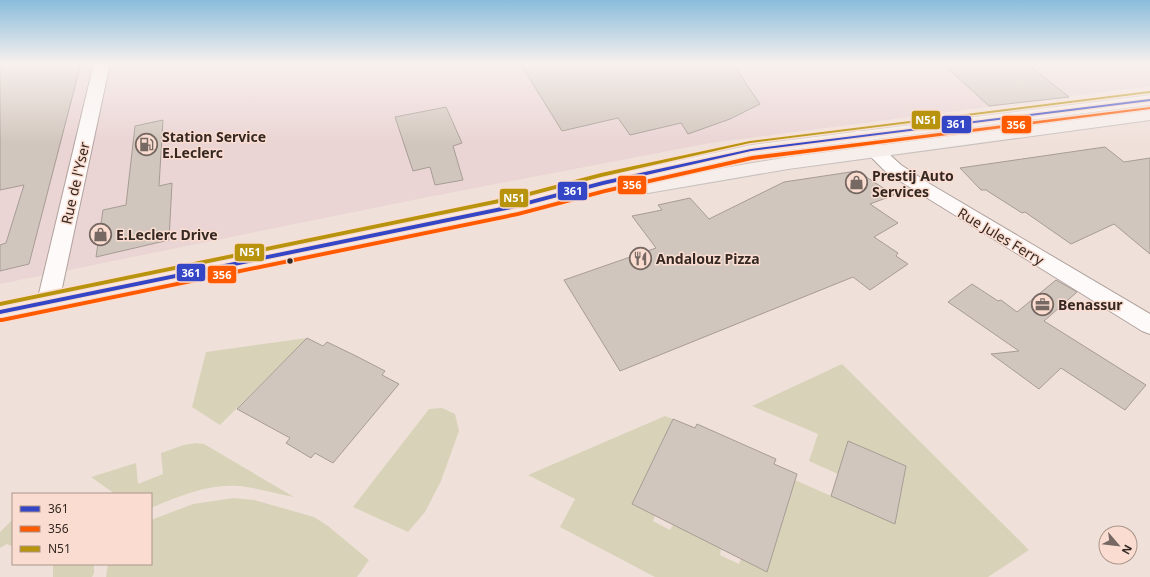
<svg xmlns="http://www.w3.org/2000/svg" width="1150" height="577" font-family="'Noto Sans',sans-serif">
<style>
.industrial{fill:#ead4d4}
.green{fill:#d8d3b8}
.building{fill:#d1c6bd;stroke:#a79c95}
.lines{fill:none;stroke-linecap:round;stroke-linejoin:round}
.street-casing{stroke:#b0a29d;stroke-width:2}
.secondary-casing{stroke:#b0a29d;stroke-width:2}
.primary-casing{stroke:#c9c1bd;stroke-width:2}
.street{fill:#fdfaf9;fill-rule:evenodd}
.secondary{fill:#fdfaf9;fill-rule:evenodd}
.primary{fill:#f5eeeb;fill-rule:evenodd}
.bus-1-casing{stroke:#faddd0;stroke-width:3}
.bus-2-casing{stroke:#faddd0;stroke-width:3}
.bus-3-casing{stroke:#faddd0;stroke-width:3}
.bus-1{fill:#3445c6;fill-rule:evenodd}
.bus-2{fill:#ff5a00;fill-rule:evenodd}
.bus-3{fill:#b8930d;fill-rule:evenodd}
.bus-dot{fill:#352822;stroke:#faddd0;stroke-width:1.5}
.labels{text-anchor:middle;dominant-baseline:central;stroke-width:3;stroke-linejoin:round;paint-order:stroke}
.poi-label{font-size:14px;font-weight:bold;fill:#352822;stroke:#faddd0;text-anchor:start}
.street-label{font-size:14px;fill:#352822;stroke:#faddd0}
.line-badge{stroke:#faddd0;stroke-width:1.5}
.badge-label{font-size:11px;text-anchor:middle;font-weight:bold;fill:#fff}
</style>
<rect width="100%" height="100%" fill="#f0e0da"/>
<path class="industrial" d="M0 63H1150V86L710 143 418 199 0 284Z"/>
<path class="green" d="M307 338 220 425 192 407 206 352Z
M842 364 1029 550 988 577H655L560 527 575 499 528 475 665 416 673 419 632 504 655 516 653 521 670 530 673 525 721 549 720 555 739 564 741 559 795 480 831 496 838 474 809 461 818 434 752 406Z
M442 408 455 414 459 431 441 481 425 512 408 532 353 507 429 409Z
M195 443 204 444 294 497C275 494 256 487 237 486 208 484 177 497 151 508V494H115L91 477 136 463 138 484 163 474 161 453 184 445Z
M234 498 254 500 314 517 328 526 369 560 357 577H106L108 564H151V520L193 504Z
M13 519V547L7 544 0 548V532Z
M53 564H94V573L92 577H53Z"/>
<path class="building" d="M0 63H81L29 264 0 271V245L6 243 24 185 0 190Z
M520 63H732L760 104 730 119 688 134 681 123 630 135 618 118 562 131Z
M942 63H977L979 65 1026 63 1069 97 989 106Z
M446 107 462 143 453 146 463 180 435 185 430 167 413 171 395 117Z
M163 120 159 186 172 183 169 240 96 257 103 210 126 205 135 126Z
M1105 147 1124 162 1150 158V254L1114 224 1071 244 1025 212 1022 213 986 190H981L960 168Z
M857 171 894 195 870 204 898 223 874 237 898 253 896 256 908 264 870 290 853 277 620 371 564 280 656 248 632 216 662 210 658 205 690 198 709 219 784 182Z
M1056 280 1077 292 1044 321 1146 385 1125 410 1061 368 1039 389 991 354 1019 351 948 302 972 284 998 301 1001 300 1017 312Z
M307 338 323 346 327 342 356 356 385 371 382 375 399 384 333 463 315 453 311 458 286 443 290 438 237 409Z
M673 419 695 428 697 424 776 459 774 464 797 474 767 572 632 504Z
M848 441 906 466 895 524 831 496Z"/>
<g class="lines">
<defs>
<path id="street" d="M94 63H110L59 302 56 308 48 311 40 308 37 302Z"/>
<path id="secondary" d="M859 131 865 132 901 165 930 184 1150 314V334L1142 331 887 173 850 136 853 132Z"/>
<path id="primary" d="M1150 95V105L751 155 603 189 516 213 0 321V303L516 199 603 177 751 145Z
M1150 110V120L788 169 648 193 641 191 639 187 641 183 648 181 788 157Z"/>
</defs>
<use href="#street" class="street-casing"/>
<use href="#secondary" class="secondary-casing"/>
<use href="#primary" class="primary-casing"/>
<use href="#street" class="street"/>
<use href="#secondary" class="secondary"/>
<use href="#primary" class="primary"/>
<defs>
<path id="bus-1" d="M1150 99V101L751 151 603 185 516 208 0 314V310L516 204 603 181 751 149Z"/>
<path id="bus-2" d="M1150 107V109L752 160 605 193 518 216 2 322H0V318H2L518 212 605 189 752 156Z"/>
<path id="bus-3" d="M1150 91V93H1149L750 143 601 177 514 200 0 306V302L514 196 601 173 750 141Z"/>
</defs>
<use href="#bus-1" class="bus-1-casing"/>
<use href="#bus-2" class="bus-2-casing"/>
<use href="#bus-3" class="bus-3-casing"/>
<use href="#bus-1" class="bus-1"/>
<use href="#bus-2" class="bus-2"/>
<use href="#bus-3" class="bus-3"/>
</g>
<linearGradient id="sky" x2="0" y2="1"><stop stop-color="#8abddc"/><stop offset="0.44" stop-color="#f8f1ee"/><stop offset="1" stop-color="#f8f1ee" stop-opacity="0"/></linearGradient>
<rect width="1150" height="144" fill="url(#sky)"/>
<defs>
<symbol id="fuel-ring" viewBox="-11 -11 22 22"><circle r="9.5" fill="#faddd0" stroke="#766862" stroke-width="1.5"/><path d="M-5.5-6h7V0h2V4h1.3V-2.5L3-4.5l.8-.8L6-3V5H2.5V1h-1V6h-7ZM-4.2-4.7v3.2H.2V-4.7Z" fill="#766862"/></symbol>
<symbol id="shop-ring" viewBox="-11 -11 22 22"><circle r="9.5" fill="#faddd0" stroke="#766862" stroke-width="1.5"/><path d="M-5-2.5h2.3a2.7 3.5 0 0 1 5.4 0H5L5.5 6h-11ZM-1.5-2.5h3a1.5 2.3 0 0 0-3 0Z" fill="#766862"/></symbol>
<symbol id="restaurant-ring" viewBox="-11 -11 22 22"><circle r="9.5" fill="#faddd0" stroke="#766862" stroke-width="1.5"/><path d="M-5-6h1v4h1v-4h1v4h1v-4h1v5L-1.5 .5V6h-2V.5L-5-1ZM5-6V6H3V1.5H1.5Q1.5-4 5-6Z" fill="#766862"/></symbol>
<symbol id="office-ring" viewBox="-11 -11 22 22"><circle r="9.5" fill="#faddd0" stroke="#766862" stroke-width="1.5"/><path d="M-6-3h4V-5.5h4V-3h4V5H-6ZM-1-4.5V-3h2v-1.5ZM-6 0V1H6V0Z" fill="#766862"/></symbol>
</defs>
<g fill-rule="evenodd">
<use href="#fuel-ring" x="134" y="132" width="25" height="25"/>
<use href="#shop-ring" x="844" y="170" width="25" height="25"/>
<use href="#shop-ring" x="88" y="222" width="25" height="25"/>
<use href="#restaurant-ring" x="628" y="246" width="25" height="25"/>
<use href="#office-ring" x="1030" y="292" width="25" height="25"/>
</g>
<circle class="bus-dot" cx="290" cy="261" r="3.5"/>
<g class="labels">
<g class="poi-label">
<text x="162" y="136">Station Service<tspan x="162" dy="16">E.Leclerc</tspan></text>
<text x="872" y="175">Prestij Auto<tspan x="872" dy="16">Services</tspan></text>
<text x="116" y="234">E.Leclerc Drive</text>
<text x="656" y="258">Andalouz Pizza</text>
<text x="1058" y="304">Benassur</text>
</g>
<g class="street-label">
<text transform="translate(75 183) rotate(-77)">Rue de l'Yser</text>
<text transform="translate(1001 236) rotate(31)">Rue Jules Ferry</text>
</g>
</g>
<g class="line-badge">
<rect x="911" y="110" width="30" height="20" rx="4" fill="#b8930d"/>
<rect x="941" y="115" width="31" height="19" rx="4" fill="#3445c6"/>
<rect x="1001" y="115" width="31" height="19" rx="4" fill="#ff5a00"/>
<rect x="617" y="175" width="30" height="20" rx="4" fill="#ff5a00"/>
<rect x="557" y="181" width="31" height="20" rx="4" fill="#3445c6"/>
<rect x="499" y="188" width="30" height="20" rx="4" fill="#b8930d"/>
<rect x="234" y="243" width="31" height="19" rx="4" fill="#b8930d"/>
<rect x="176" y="263" width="30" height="19" rx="4" fill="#3445c6"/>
<rect x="207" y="265" width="30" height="19" rx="4" fill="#ff5a00"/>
</g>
<g class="badge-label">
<text x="926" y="124">N51</text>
<text x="956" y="128">361</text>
<text x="1016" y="129">356</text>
<text x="632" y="189">356</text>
<text x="573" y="195">361</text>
<text x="514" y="202">N51</text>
<text x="250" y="256">N51</text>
<text x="191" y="277">361</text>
<text x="222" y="279">356</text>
</g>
<rect x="12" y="493" width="140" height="72" fill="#faddd0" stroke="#ab958a"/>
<rect x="20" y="506" width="20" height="6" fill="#3445c6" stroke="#ab958a"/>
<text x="48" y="513" font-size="12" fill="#352822">361</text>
<rect x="20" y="526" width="20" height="6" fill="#ff5a00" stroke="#ab958a"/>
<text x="48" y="533" font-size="12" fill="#352822">356</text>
<rect x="20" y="546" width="20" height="6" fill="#b8930d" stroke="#ab958a"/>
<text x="48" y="553" font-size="12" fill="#352822">N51</text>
<g transform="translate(1118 545) rotate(118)"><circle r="19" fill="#faddd0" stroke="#ab958a"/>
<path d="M0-3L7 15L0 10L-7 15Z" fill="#766862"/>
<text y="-6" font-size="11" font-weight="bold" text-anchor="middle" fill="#352822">N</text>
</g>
</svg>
